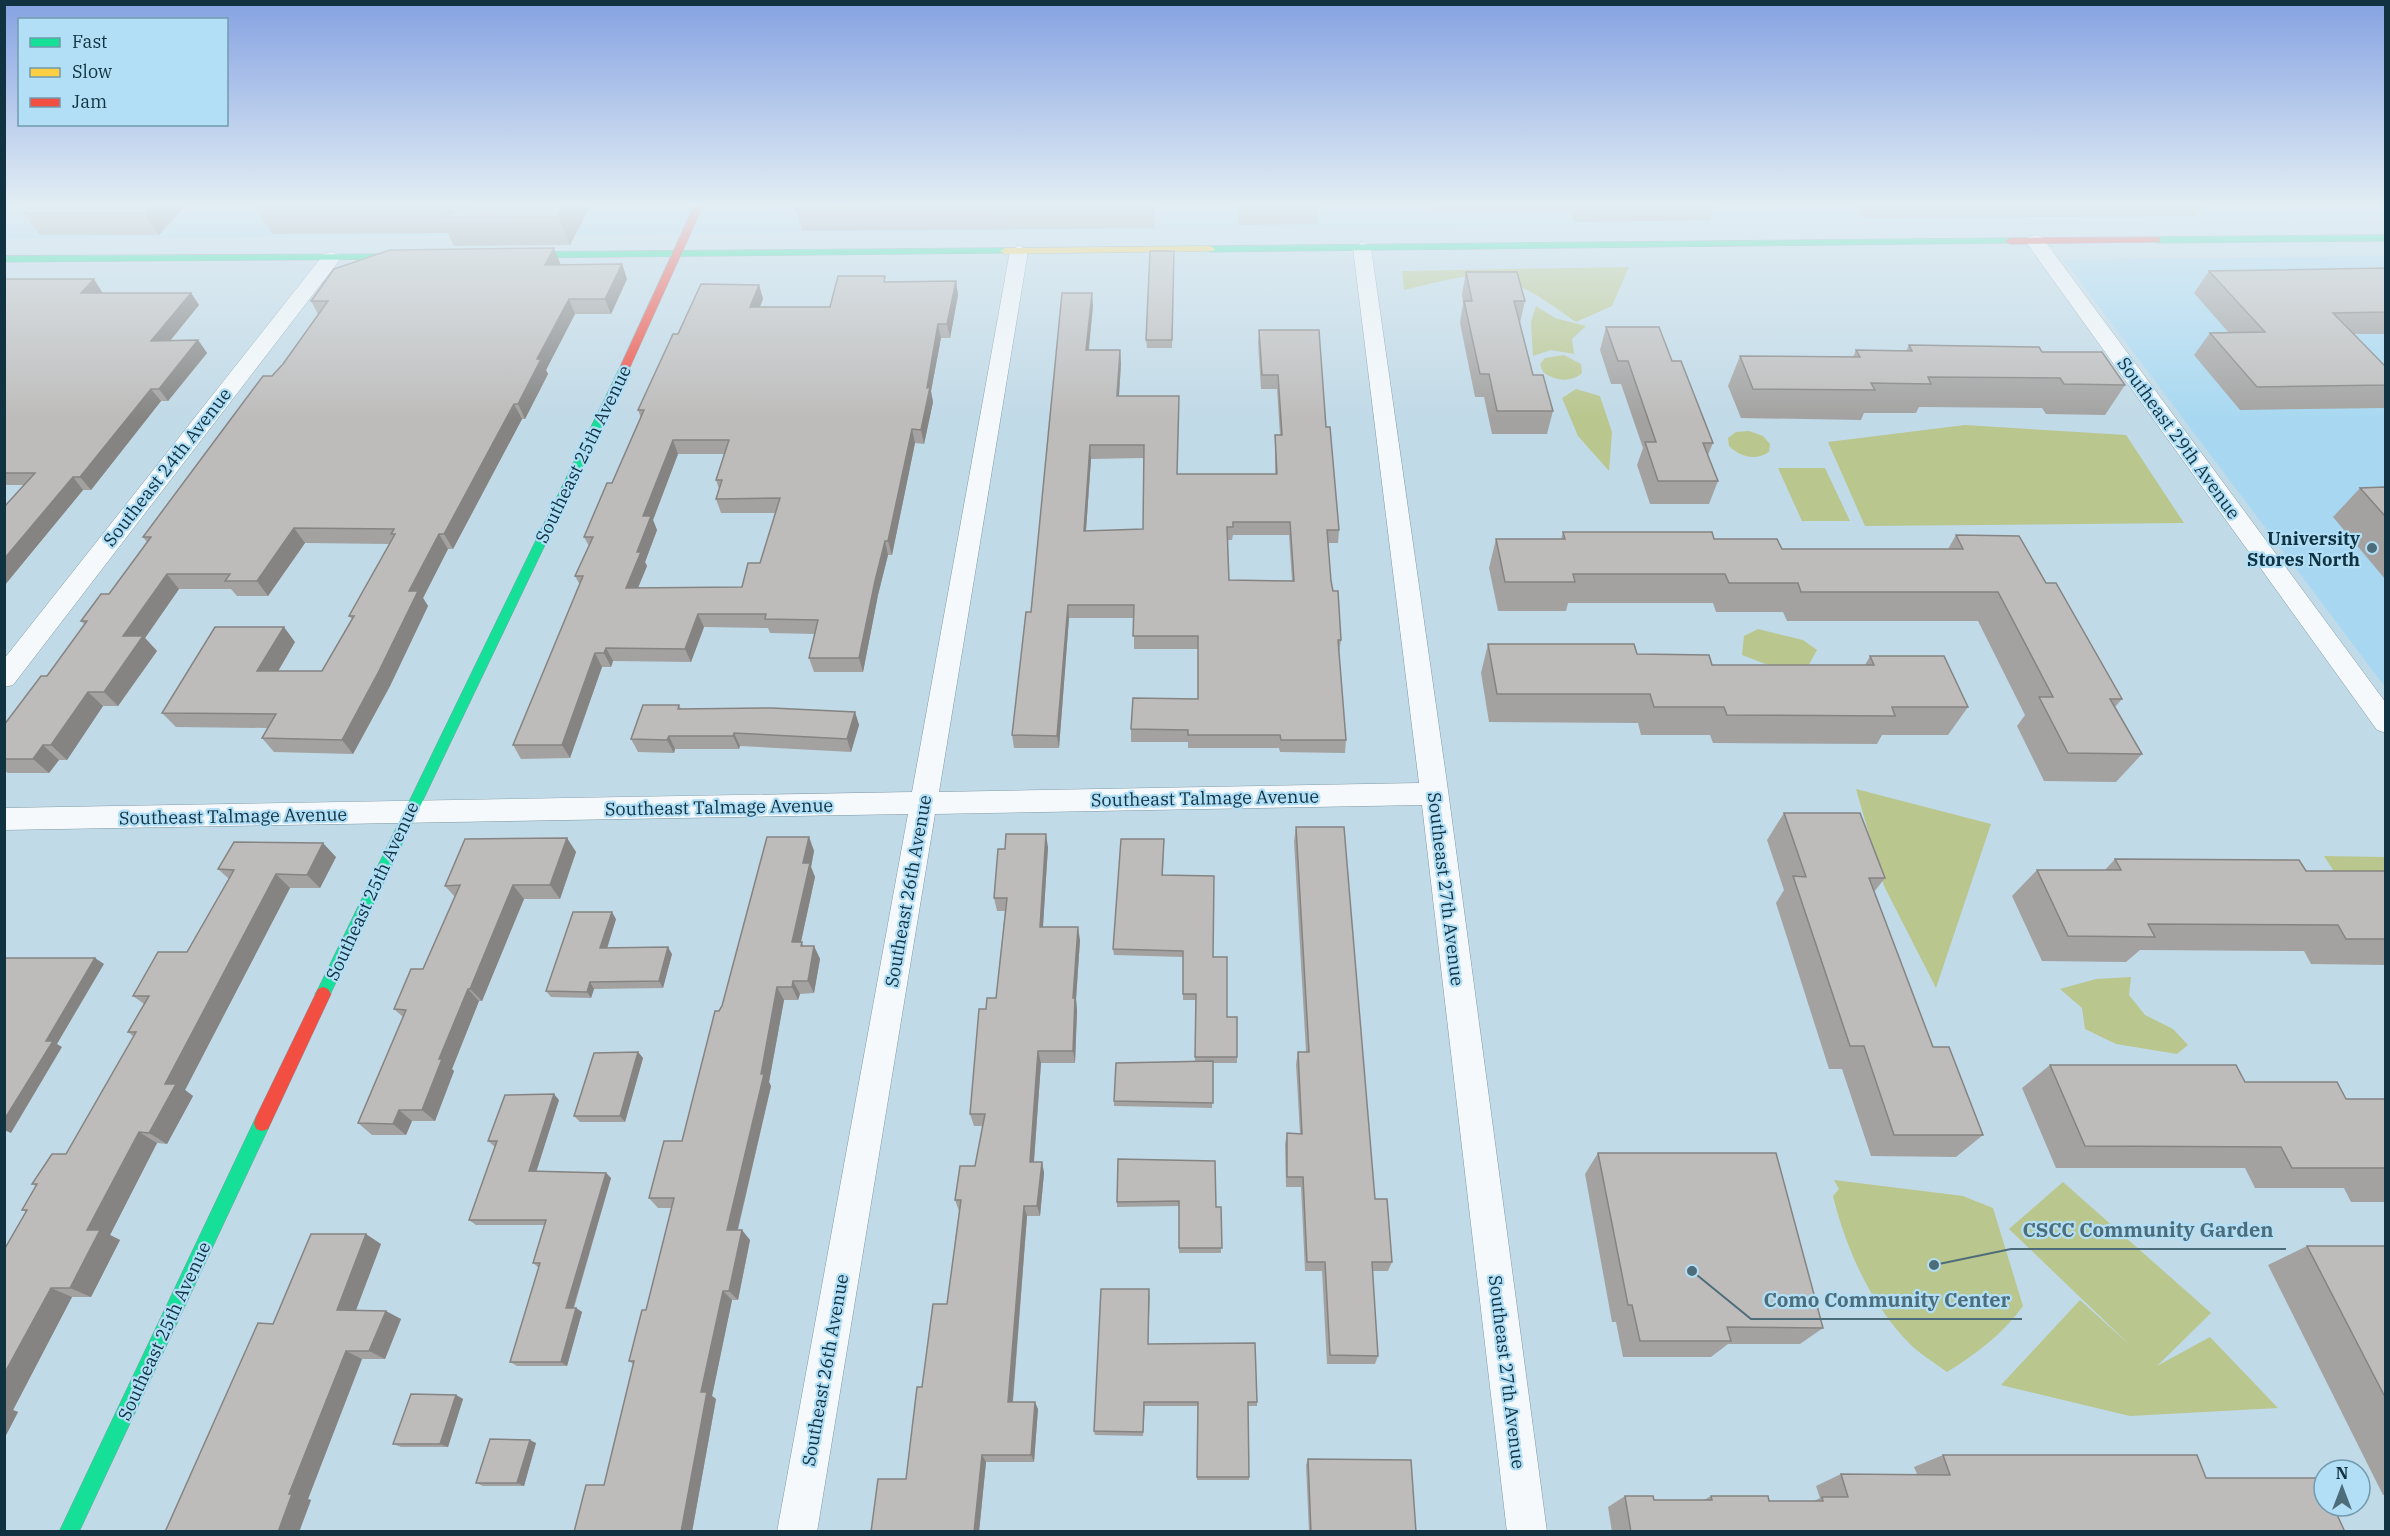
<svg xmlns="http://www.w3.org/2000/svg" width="2390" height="1536" font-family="'IBM Plex Serif',serif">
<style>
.built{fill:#a8d8f1}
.green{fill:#b9c68d}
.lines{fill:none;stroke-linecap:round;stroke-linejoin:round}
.street-casing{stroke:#7f9aa7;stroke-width:1}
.fast-casing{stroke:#7f9aa7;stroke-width:1}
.slow-casing{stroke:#7f9aa7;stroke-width:1}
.jam-casing{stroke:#7f9aa7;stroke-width:1}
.street{fill:#f6f9fb;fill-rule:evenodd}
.fast{fill:#16e098;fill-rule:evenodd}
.slow{fill:#ffcf43;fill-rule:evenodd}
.jam{fill:#f24e42;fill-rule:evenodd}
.wall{fill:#a3a2a1;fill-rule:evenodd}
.shaded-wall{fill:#858483}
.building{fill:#bebcbb;stroke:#858483;stroke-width:1.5;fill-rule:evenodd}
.poi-dot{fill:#4e6d7b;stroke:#b2dff6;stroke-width:2}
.labels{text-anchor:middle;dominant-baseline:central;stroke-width:4.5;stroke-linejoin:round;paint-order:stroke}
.street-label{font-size:18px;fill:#103241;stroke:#b2dff6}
.poi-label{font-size:18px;font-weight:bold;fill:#103241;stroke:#b2dff6;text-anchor:end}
.leader{fill:none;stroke:#4e6d7b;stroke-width:2}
.callout-dot{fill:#4e6d7b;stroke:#b2dff6;stroke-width:2}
.callout-label{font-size:20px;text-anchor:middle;font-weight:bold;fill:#4e6d7b;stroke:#b2dff6;stroke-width:4.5;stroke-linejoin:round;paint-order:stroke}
</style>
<rect width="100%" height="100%" fill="#c1dae7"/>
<path class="built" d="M4 204H2385L2386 216 719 234 5 239Z
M2385 256V687L2064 260Z"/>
<path class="green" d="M1629 267 1612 306 1576 322C1553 306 1531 289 1505 280 1474 269 1434 284 1404 290L1402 271Z
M1536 306 1555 318 1586 326 1572 339 1574 354 1551 350 1533 356 1531 322Z
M1564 355 1581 364 1582 373C1571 383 1555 381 1543 372L1540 364 1545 358Z
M1576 389 1600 396 1612 432 1609 471 1578 436 1562 398Z
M1965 425 2126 435 2184 523 1865 526 1828 442Z
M1749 431 1763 436 1770 444 1769 452C1756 461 1740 457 1729 446L1728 438 1736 432Z
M1778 468H1825L1850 521H1802Z
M1758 629 1803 640 1817 650 1806 670 1784 671 1742 655 1744 636Z
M1856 789 1991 824 1936 988 1884 886Z
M2324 856 2385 857V951Z
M2131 977 2129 995 2145 1015 2173 1029 2188 1045 2177 1054 2116 1044 2085 1029 2082 1008 2060 989 2096 979Z
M1834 1180 1963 1196 1993 1208 2023 1306C2003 1334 1976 1354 1947 1372 1935 1363 1921 1355 1910 1344 1871 1305 1846 1249 1833 1196L1839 1189Z
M2063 1182 2211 1313 2157 1366 2210 1337 2278 1408 2130 1416 2001 1385 2080 1300 2132 1347 2009 1229Z"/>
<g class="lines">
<defs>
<path id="street" d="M2035 235 2042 237 2386 703V733L2377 730 2028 245 2026 241 2028 237Z
M1362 242 1371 248 1447 783 1547 1532H1507L1422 805 935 814 817 1532H777L908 814 4 830V808L912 792 1010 251 1019 245 1028 251 939 792 1419 783 1353 248Z
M331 252 338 254 340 258 338 262 13 685 4 687V659L324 254Z"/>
<path id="fast" d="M2386 235V241L2157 243 2152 240 2157 237Z
M2010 238 2013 239V243L1210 252 1205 249 1210 246Z
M1005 248 1010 251 1008 253 512 258 507 255 512 252Z
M416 254 418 256 413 259 4 262V256Z
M626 362 631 365 328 999 323 1001 318 999 315 994 318 989 621 365Z
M262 1115 268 1117 270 1123 268 1129 79 1532H59L256 1117Z"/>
<path id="slow" d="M1210 246 1215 249 1213 251 1005 254 1000 251 1005 248Z"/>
<path id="jam" d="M695 204H704L631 365 630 367H622L621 365Z
M2157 237 2160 238V242L2010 244 2005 241 2010 238Z
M323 987 328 989 331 994 268 1129 262 1131 256 1129 254 1123 256 1117 318 989Z"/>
</defs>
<use href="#street" class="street-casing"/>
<use href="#fast" class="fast-casing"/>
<use href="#slow" class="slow-casing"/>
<use href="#jam" class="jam-casing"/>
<use href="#street" class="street"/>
<use href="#fast" class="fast"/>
<use href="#slow" class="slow"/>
<use href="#jam" class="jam"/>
</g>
<path class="wall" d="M33 204H187L159 235H40L24 213Z
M255 204H591L570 245 454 246 448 233 272 234 254 205Z
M1155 204 1154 228 802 231 796 209Z
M1238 204H1318L1317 224 1239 225Z
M1433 204H1715L1710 220 1575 222 1571 211H1435Z
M1853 204H2204L2196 216 1863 218Z
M1174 251 1172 348H1147L1146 340Z
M560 263 559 265 622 264 627 279 611 314H575L546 370 548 374 525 419H522L453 549H448L423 598 428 606 390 686 353 754 274 752 262 738 267 728 176 727 162 713 295 642 278 671H322L352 619 349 616 390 544 305 543 268 596H237L231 589H179L145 638 157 651 118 706H103L67 760H59L49 773H8L4 770V725L47 676 85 625 81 621 109 594 147 542 143 537 272 376 283 364 318 314 311 301Z
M2385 268V334H2354L2385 366V406L2384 408 2240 410 2194 355 2210 333H2229L2194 293 2209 271Z
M1466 272 1525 301 1520 323 1533 375 1553 411 1547 434H1492L1484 397H1475L1460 323 1463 303 1462 294Z
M4 279 102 292 101 293H191L199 305 170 341 198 340 207 353 168 401H161L91 490H83L4 586V507L24 485H4Z
M956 281 958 295 950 338H941L931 391 933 402 924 444 915 443 892 555H888L878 595 863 672H814L809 658 815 634 770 633 768 628 704 627 691 662 613 661 611 667H602L570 758 521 759 513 745 580 585 575 576 589 546 584 537 612 483 641 418 638 410 678 334 759 285 763 299 760 307H830L887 282ZM678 454H724L716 480 719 489 716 499 721 513H776L760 563 742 587 638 588 647 566 645 562 657 530 653 520Z
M1093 306 1089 350H1120L1121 363 1119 396H1179L1177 474H1275V435H1280L1277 389H1261L1258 343 1259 330 1326 427 1339 530 1338 543H1328L1331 581 1341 640 1339 653 1346 740 1345 753 1280 752 1279 748H1188V742H1131V729L1198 699V649H1134V618H1069L1059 748H1014L1012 735 1031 612ZM1144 458 1143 529 1086 531 1091 459ZM1233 535H1289L1292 581 1229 580 1227 540H1232Z
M1606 327 1672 361 1713 443 1708 455 1718 481 1709 504H1650L1637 465 1643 448 1621 384H1611L1600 350Z
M1909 345 2125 385 2105 415 2046 414 2042 408 1919 407 1916 413H1864L1861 420 1741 418 1728 386 1740 356 1853 357 1856 350 1906 351Z
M2385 487V579L2333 517 2360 488Z
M1563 532 1714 539 1782 549H1948L1956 535 2046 583 2122 699 2115 707 2142 754 2116 782 2044 781 2017 726 2025 715 1978 621H1787L1783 612H1716L1713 603H1568L1566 611H1498L1489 568 1496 539H1561Z
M1488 644 1637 654 1712 665H1865L1870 656 1968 707 1948 735H1882L1877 744 1713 743 1710 735H1641L1638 723 1489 722 1481 673Z
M679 705 681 709 855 712 859 725 851 752 740 746 739 749H675L674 753 638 752 631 739Z
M1784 813 1885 878 1874 892 1933 1047 1983 1135 1956 1157 1871 1156 1842 1069H1829L1776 903 1784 890 1767 840Z
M1296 827 1375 1199 1392 1262 1388 1271H1372L1378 1356 1375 1364H1327L1322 1271H1305L1301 1187H1286L1285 1144 1287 1133 1300 1134 1296 1064 1298 1052H1306L1294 841Z
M809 837 814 851 811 867 815 877 801 942 804 946H814L820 959 814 993 800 994 798 1000H784L769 1082 771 1086 738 1230 750 1240 738 1300H732L712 1396 716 1399 692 1532H574L604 1485 633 1364 629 1361 646 1310 672 1208H658L649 1198 682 1141 719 1011Z
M567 838 576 852 560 899H524L482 1001H479L452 1069 454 1071 435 1121H412L406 1135H372L358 1123 403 1017 394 1009 423 969 455 897 445 886Z
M1164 846 1163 875 1213 957 1237 1057V1063H1213L1212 1108 1114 1106V1101L1195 1061 1196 1000H1183V957L1114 955 1113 949Z
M1048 847 1043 927 1080 940 1076 999 1077 1011 1075 1063H1041L1034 1162H1042L1044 1173 1040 1216H1027L1013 1402 1038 1409 1034 1462H986L979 1532H871L906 1479 922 1387 947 1304 959 1211 955 1200 975 1166 983 1126H974L970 1114 986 1009 996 998 1005 911H997L994 898Z
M336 857 320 888H290L185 1090 193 1096 167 1144 157 1143 110 1235 120 1240 91 1297H72L13 1410 18 1412 4 1439V1250L26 1212 22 1210 36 1186 32 1184 66 1154 134 1037 128 1032 144 1004 133 996 187 952 229 879 218 869Z
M2115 859 2306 871 2385 873V965L2311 964 2304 951 2140 950 2126 962 2042 961 2012 896 2037 870H2105Z
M616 919 607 948 672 954 663 988 594 989 591 998 551 997 546 991Z
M638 1052 643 1058 625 1122H580L574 1116Z
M2050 1065 2245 1082 2346 1099H2385V1202H2351L2344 1188H2255L2245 1168H2056L2022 1088Z
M559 1100 536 1171 606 1173 611 1178 574 1308H576L582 1312 567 1366H517L510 1362 539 1268 533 1263 545 1225H476L469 1220 495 1147 488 1141Z
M1598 1153 1823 1328 1800 1344H1728L1711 1357H1623L1616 1322H1612L1585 1174Z
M1118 1159 1216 1207H1221V1253H1179V1206L1117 1207V1202Z
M381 1244 356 1310 401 1319 385 1359H362L308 1499 311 1500 299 1532 273 1324Z
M2307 1246H2385V1495H2383L2268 1265Z
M1150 1293 1148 1344 1257 1402V1406H1248L1249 1480H1197L1198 1406H1145L1143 1436 1095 1435 1094 1431Z
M456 1395 463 1399 448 1447H401L393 1444Z
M536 1443 524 1486H483L476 1483Z
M1943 1455 2206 1478 2345 1532H1612L1608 1507 1625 1496 1654 1500H1704L1711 1496 1769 1501H1814L1820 1498 1816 1486 1841 1474H1917L1914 1467Z
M1308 1459 1416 1532H1309L1306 1465Z"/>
<path class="shaded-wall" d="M153 204H187L159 235 144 213Z
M565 204H591L570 245 558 216Z
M554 248 560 263 552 279 545 265Z
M622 264 627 279 611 314 605 299Z
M94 279 102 292 90 305 81 293Z
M956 281 958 295 950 338 947 324Z
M759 285 763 299 754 321 750 307Z
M191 293 199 305 160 353 151 341Z
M1092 293 1093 306 1087 363 1086 350Z
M569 299 575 314 546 370 548 374 525 419 518 404 537 359Z
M938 324 941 338 931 391 933 402 924 444 921 430 927 388Z
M198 340 207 353 168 401 159 389Z
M1120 350 1121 363 1118 410 1117 396Z
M151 389 161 401 91 490 80 477Z
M514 404 522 419 453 549 444 534Z
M912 429 915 443 892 555 888 541Z
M673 440 678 454 653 520 657 530 645 562 647 566 632 602 626 588 637 552 643 516Z
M1090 445 1091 459 1085 544 1084 531Z
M73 477 83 490 4 586V559Z
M294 528 305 543 268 596 257 581Z
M439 534 448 549 423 598 428 606 390 686 353 754 342 740 409 591Z
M885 541 888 555 878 595 863 672 859 658 875 581Z
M167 574 179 589 145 638 157 651 118 706 104 692 123 636Z
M1068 605 1069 618 1059 748 1057 736Z
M698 614 704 627 691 662 685 649Z
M284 627 295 642 270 685 257 671Z
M606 648 613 661 611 667 604 653Z
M595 653 602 667 570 758 562 745Z
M88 692 103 706 67 760 51 745Z
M855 712 859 725 851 752 847 739Z
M734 733 740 746 739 749 733 736Z
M669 736 675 749 674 753 667 740Z
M43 745 59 760 49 773 33 759Z
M1046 834 1048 847 1042 940 1040 927Z
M809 837 814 851 811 867 815 877 798 955 792 942 803 863Z
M567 838 576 852 560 899 550 885Z
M323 843 336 857 320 888 307 875Z
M276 874 290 888 185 1090 193 1096 167 1144 149 1133 165 1084Z
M513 885 524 899 482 1001 470 989Z
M612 912 616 919 605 955 600 948Z
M1078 927 1080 940 1076 999 1077 1011 1075 1063 1073 1051V998Z
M814 946 820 959 814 993 808 981Z
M668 947 672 954 663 988 659 981Z
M95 958 104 964 57 1044 62 1047 11 1133 4 1130V1120L46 1041Z
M793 981 800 994 798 1000 792 987Z
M590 982 594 989 591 998 587 992Z
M777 987 784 1000 769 1082 771 1086 735 1240 727 1230 761 1074Z
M468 989 479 1001 452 1069 454 1071 435 1121 422 1110 439 1059Z
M1038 1051 1041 1063 1033 1173 1030 1162Z
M638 1052 643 1058 625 1122 620 1116Z
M554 1094 559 1100 535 1176 529 1171Z
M399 1110 412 1121 406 1135 393 1124Z
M139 1132 157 1143 110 1235 120 1240 91 1297 70 1288 87 1230Z
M1042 1162 1044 1173 1040 1216 1037 1206Z
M606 1173 611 1178 572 1312 566 1308Z
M1024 1206 1027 1216 1012 1409 1008 1402Z
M742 1230 750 1240 738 1300 729 1291Z
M366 1234 381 1244 353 1318 337 1310Z
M51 1288 72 1297 13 1410 18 1412 4 1439V1374Z
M723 1291 732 1300 712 1396 716 1399 692 1532H681L701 1392Z
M576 1308 582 1312 567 1366 561 1362Z
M386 1311 401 1319 385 1359 369 1351Z
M346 1351 362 1359 308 1499 311 1500 299 1532H278L289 1494Z
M456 1395 463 1399 448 1447 440 1444Z
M1035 1402 1038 1409 1034 1462 1031 1455Z
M530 1440 536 1443 524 1486 517 1483Z
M982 1455 986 1462 979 1532H974Z"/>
<path class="building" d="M33 204H153L144 213H24Z
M255 204H403L254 205Z
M478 204H565L558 216 440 217Z
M798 204H1154V206L796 209Z
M554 248 545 265 622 264 605 299H569L537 359H541L518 404H514L444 534H439L409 591H418L379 671 342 740 262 738 276 714 162 713 215 627H284L257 671H322L354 616H349L395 534H391L394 529 294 528 257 581H225L230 574H167L123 636H143L104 692H88L51 745H43L33 759H4V725L41 676H47L87 621H81L101 594H109L151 537H143L248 396 263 376H272L283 364 328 301H311L334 269 390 250Z
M1150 251H1174L1172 340H1146Z
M2385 268V312L2333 313 2385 366V385L2257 387 2210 333 2265 332 2209 271Z
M1466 272H1517L1525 301H1514L1533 375H1543L1553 411H1497L1489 374H1480L1464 301H1472Z
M838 276H885L884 282 956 281 947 324H938L927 388 930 387 921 430 912 429 888 541H885L875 581 859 658H809L818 620 765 619 766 614H698L685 649 606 648 604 653H595L562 745H513L583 576H575L593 537H584L607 483H612L644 410H638L673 334H678L701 284 759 285 750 307H830ZM673 440H729L716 480H722L716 499 780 498 760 563H748L742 587 626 588 641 552H637L651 516H643Z
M4 279H94L81 293H191L151 341 198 340 159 389H151L80 477H73L4 559V507L35 473H4Z
M1062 293H1092L1086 350H1120L1117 396H1179L1177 474H1277L1275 435H1282L1278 375H1262L1259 330H1319L1326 427H1330L1339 530H1327L1331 581 1333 591H1338L1341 640H1338L1346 740H1281L1280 735H1188V730L1131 729 1133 698 1198 699V636H1133L1134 605H1068L1057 736 1012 735 1026 612H1031ZM1090 445H1144L1143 529 1084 531ZM1233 522H1290L1294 581 1229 580 1227 527H1233Z
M1606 327H1659L1672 361H1681L1713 443H1703L1718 481H1658L1645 442H1656L1628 361H1618Z
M1909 345 2039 347 2042 352H2102L2125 385 2064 384 2060 378 1928 377 1931 384 1871 383 1875 390 1753 389 1740 356 1860 357 1856 350 1912 351Z
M2385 487V516L2360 488Z
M1563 532H1712L1714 539H1777L1782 549H1963L1956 535 2019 536 2046 583H2056L2122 699H2110L2142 754 2068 753 2039 697H2053L1998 592H1801L1798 583H1729L1725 574H1573L1575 582H1505L1496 539H1565Z
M1488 644H1634L1637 654 1709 655 1712 665H1874L1870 656H1944L1968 707H1892L1895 716 1727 715 1724 707H1654L1650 694H1497Z
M643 705H679L678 709 772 708 855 712 847 739 734 733 733 736H669L667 740 631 739Z
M1784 813H1860L1885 878H1869L1933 1047H1949L1983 1135H1894L1864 1046H1850L1793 876 1806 877Z
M1296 827H1344L1375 1199H1387L1392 1262H1372L1378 1356 1330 1355 1325 1262H1307L1303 1177H1287V1133L1302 1134 1298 1052H1309Z
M1006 834H1046L1040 927H1078L1073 998H1075L1073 1051H1038L1030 1162H1042L1037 1206H1024L1008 1402H1035L1031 1455H982L974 1532H871L878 1479H906L917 1387H922L933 1304H947L961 1200H955L960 1166H975L985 1114H970L979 1009H986L987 998H996L1007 898H994L998 849H1005Z
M767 837H809L803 863H810L792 942H802L801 946H814L808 981H793L792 987H777L761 1074H764L727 1230H742L729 1291H723L701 1392H707L681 1532H574L586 1485H604L634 1361H629L642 1310H646L674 1198H649L664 1141H682L715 1011H719L722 1006Z
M567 838 550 885H513L470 989H468L439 1059H442L422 1110H399L393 1124 358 1123 406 1010 394 1009 411 969H423L460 885 445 886 465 839Z
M1121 839H1164L1162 875 1214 876 1213 957H1227V1017H1237V1057H1195L1196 994H1183V951L1113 949Z
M234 842 323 843 307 875 276 874 165 1084H176L149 1133 139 1132 87 1230H100L70 1288H51L4 1374V1250L27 1210H22L37 1184H32L52 1154H66L136 1032H128L149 996H133L158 952H187L234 870 218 869Z
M2115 859 2299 860 2306 871H2384L2385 873V939H2346L2338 925 2148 924 2155 937 2068 936 2037 870H2121Z
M573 912H612L600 948 668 947 659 981 590 982 587 992 546 991Z
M4 958H95L46 1041H53L4 1120Z
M638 1052 620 1116H574L594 1053Z
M1213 1061V1103L1114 1101 1116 1063Z
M2050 1065H2236L2245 1082H2337L2346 1099H2385V1170L2384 1168H2292L2281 1147 2085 1146Z
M554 1094 529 1171 606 1173 566 1308H576L561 1362H510L540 1263H533L546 1220H469L497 1141H488L505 1095Z
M1598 1153H1776L1823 1328 1727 1327 1731 1341H1640L1632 1305H1628Z
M1118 1159 1215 1161 1216 1207H1221L1222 1248H1179V1201L1117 1202Z
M311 1234H366L337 1310 386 1311 369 1351H346L289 1494H292L278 1532H165L258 1323 273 1324Z
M2307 1246H2385V1397Z
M1101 1289H1149L1148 1344 1255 1343 1257 1402H1248L1249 1477H1197L1198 1402H1144L1143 1432 1094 1431Z
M411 1394 456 1395 440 1444H393Z
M490 1439 530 1440 517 1483H476Z
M1943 1455H2197L2206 1478H2320L2324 1487V1506H2333L2345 1532H1631L1625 1496H1653L1654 1500H1712L1711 1496H1768L1769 1501H1823L1822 1497H1848L1841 1474 1950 1475Z
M1308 1459 1411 1460 1416 1532H1311Z"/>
<linearGradient id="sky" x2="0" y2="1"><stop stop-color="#85a2e2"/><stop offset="0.49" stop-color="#e3eef4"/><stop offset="1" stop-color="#e3eef4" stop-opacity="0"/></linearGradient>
<rect width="2390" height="419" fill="url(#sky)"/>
<circle class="poi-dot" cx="2372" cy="548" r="6"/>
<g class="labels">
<g class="street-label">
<text transform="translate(2179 438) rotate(54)">Southeast 29th Avenue</text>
<text transform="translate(583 454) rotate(-64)">Southeast 25th Avenue</text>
<text transform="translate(167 467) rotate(-52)">Southeast 24th Avenue</text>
<text transform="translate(1205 798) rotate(-1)">Southeast Talmage Avenue</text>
<text transform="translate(719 807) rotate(-1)">Southeast Talmage Avenue</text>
<text transform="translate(233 816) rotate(-1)">Southeast Talmage Avenue</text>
<text transform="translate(1446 889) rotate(83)">Southeast 27th Avenue</text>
<text transform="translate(372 891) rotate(-65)">Southeast 25th Avenue</text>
<text transform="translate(908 891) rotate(-80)">Southeast 26th Avenue</text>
<text transform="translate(164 1331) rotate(-65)">Southeast 25th Avenue</text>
<text transform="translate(825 1370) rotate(-80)">Southeast 26th Avenue</text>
<text transform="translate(1507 1372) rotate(83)">Southeast 27th Avenue</text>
</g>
<g class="poi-label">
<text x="2360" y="538">University<tspan x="2360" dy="21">Stores North</tspan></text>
</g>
</g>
<path class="leader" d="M1934 1265L2011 1249H2286M1692 1271L1751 1319H2022"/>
<g class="callout-dot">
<circle cx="1934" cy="1265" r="6"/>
<circle cx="1692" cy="1271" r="6"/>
</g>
<g class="callout-label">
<text x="2148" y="1237">CSCC Community Garden</text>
<text x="1887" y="1307">Como Community Center</text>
</g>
<rect width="2390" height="1536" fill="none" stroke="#103241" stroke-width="12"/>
<rect x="18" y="18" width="210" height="108" fill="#b2dff6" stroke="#719aae" stroke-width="1.5"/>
<rect x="30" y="38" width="30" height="9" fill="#16e098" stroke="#719aae" stroke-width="1.5"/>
<text x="72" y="48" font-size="18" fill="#103241">Fast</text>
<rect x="30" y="68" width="30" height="9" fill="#ffcf43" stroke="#719aae" stroke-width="1.5"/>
<text x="72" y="78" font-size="18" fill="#103241">Slow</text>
<rect x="30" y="98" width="30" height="9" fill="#f24e42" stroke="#719aae" stroke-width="1.5"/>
<text x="72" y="108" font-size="18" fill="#103241">Jam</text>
<g transform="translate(2342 1488)"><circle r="28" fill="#b2dff6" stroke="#719aae" stroke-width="1.5"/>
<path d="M0-4.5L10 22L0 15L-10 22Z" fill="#4e6d7b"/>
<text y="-9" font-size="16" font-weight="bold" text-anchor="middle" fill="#103241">N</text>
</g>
</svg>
